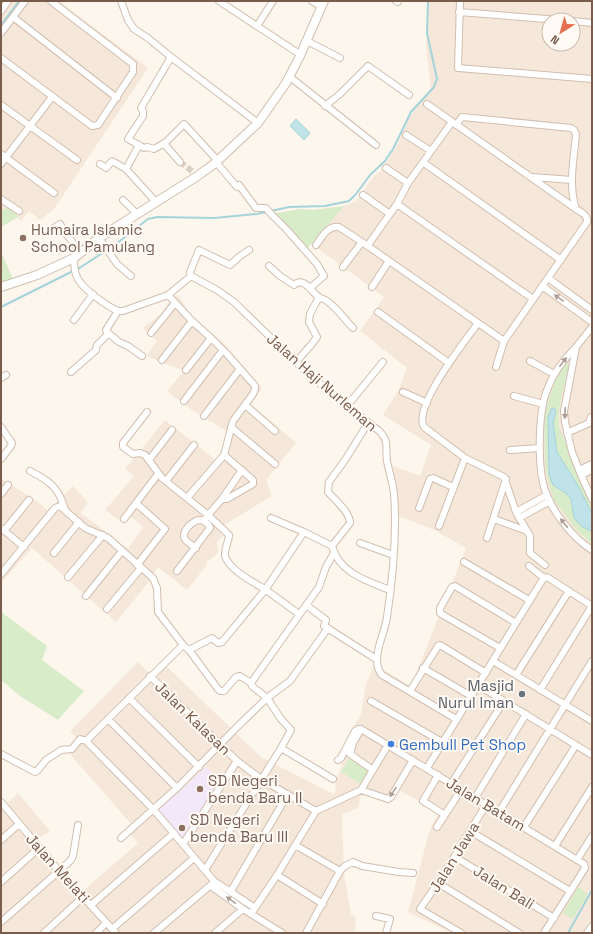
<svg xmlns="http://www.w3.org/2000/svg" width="593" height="934" font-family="'Space Grotesk',sans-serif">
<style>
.residential{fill:#f5e8da;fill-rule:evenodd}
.education{fill:#f3e8fa}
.green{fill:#d8ecc9}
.water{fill:#bfe3e8;stroke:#a5d3da}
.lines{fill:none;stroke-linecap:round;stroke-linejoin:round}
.stream{stroke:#a5d3da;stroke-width:2}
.minor-tunnel{stroke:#dcd0c4;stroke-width:6;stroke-dasharray:6 3;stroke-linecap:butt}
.minor-casing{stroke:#d1beb0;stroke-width:8}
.tertiary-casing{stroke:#d1beb0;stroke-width:10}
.minor{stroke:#fff;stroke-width:6}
.tertiary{stroke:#fff;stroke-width:8}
.oneway{fill:#af9d94}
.education-dot{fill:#8d6e63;stroke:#fffaf3;stroke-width:1.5}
.worship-dot{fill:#6b7280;stroke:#fffaf3;stroke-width:1.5}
.shop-dot{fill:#3f7fe0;stroke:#fffaf3;stroke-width:1.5}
.labels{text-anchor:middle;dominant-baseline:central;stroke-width:4;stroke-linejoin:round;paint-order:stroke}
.education-label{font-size:15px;fill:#785e54;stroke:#fffaf3;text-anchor:start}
.street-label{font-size:15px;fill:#7a5c4d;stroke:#fffaf3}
.worship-label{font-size:15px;fill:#5b616d;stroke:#fffaf3;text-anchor:end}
.shop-label{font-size:15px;fill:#366cbe;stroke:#fffaf3;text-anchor:start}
</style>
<rect width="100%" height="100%" fill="#fdf6ec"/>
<path class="residential" d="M1 1H59L148 68 54 209 40 220 29 211 21 221 8 208 1 212Z
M429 1H592V933H452L408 912 430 829 439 812 399 790 391 803 361 794 358 808 342 814 344 874 351 914 356 918 355 933H1V809L18 793 50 831 38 839 83 891 138 843 127 830 132 825 68 752 79 740 70 731 138 662 149 673 161 661 261 757 335 795 336 780 342 766 337 756 361 714 366 684 374 665 411 686 466 548 434 530 398 516 396 488 388 464 420 476 431 445 383 415 398 391 407 368 360 331 384 297 312 244 300 209 314 210 344 206 356 201 374 176 381 171 396 147 409 118 431 89 426 45ZM549 20H573V44H549Z
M178 295 190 314 223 343 262 388 251 404 296 443 266 480 272 496 217 529 223 536 217 542 218 553 207 562 206 566 187 590 158 567 148 583 116 622 32 548 2 582 1 478 41 504 48 511 73 486 88 502 81 513 128 549 143 527 127 513 119 520 105 510 134 476 125 469 165 420 217 461 222 456 226 431 192 410 167 391 184 371 146 356 157 341 143 328 161 314 168 303Z"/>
<path class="education" d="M206 767 222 781 183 840 158 811Z"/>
<path class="green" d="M344 206 306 250 272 214 300 209 314 210Z
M8 207 18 217 1 227V212Z
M1 252 13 279 1 285Z
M566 363 569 366C564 387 557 407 559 427L588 499 592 504V544L575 528 554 500 548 481 545 463 544 416 555 380 564 364Z
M1 612 47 646 42 660 84 691 58 720 20 696 1 680Z
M349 759 369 771 361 784 341 772Z
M578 887 588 894 573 919 563 913Z"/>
<path class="water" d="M296 119 310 133 304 140 290 126Z
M552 408H554L556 411 553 422 557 452 577 484 592 513 591 531 581 526 574 518 571 499 567 494 553 485 549 474 548 417Z"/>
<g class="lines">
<path class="stream" d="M1 25 19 1
M1 307 81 267 116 244 148 219 157 217 214 218 257 214 289 207 325 206 349 201 356 194 370 175 385 161 393 149 411 112 434 87 437 79 427 33 428 1
M568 933 592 890"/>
<path class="minor-tunnel" d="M180 162 192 171"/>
<defs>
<path id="minor" d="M121 1 128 20 134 29 148 38 171 57 258 123
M219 1 301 55
M312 1 322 7
M396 1 398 2
M460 1 458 68 592 79
M1 11 8 1
M459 12 559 20
M13 17 117 98
M573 21 592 23
M257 26 273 1
M1 33 25 1
M307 41 340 58
M171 57 141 108 143 111V116L128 139 144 148 147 147 154 149 166 142 184 124 218 161
M1 58 92 126 98 125 133 72V64L51 1
M290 77 376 145
M427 104 576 209C581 212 588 215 587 222L504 341 496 367
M1 105 77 160
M325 106 340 94 368 66 409 95
M456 125 462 117 571 128 574 130 576 134C574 159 568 185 576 209
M406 135 431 151
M163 145 166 146 180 162
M1 154 54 193
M216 162 237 187 239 185 256 208H266L272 215 287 230 317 264 324 276 310 288
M424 163 561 260
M1 164 52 97
M100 164 106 168 112 161 126 169 156 202
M386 168 408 183
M126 169 139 145
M532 177 572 180
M363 195 390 214
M1 199 19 211
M123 200 137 214
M397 204 533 299
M46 233 60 224 67 235 80 252
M99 238 117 264 131 276
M316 245C322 237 328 225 339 227L362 242 504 341
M368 245 397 204 408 183 452 122
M74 258C74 264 74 271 77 277 82 289 107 306 118 311H123L168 295 191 276
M269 266 280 276 294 285C304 276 311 292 319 297 321 299 325 299 327 301 337 308 345 320 353 328
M343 267 362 242
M191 276 217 290 234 302 303 369 333 395 378 430C390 440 385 448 387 461 389 472 393 483 394 494 397 534 393 577 387 617 385 635 369 659 382 675L456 719
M191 276 190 272 199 250 230 265 240 256 249 250
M548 278 592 310
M542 286 592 322
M372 287 389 261
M168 295 192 321 211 338 227 354 255 386V389L253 394 233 421 224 455 187 498
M118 311 106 330 107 332 119 342 128 346 142 356
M378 312 449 363
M74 320 93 294
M478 323C466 340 412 407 424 427L465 458 504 477 516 512 530 536V553L545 565
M592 327 576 347 564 411 565 422 572 452 581 475 592 499
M151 333 175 303
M576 347C564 359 553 373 547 390 538 413 537 470 546 493 554 514 573 538 592 550
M162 360 192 321
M530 361 554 374
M296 362 311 345 317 337 309 322 310 314 319 297
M186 370 211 338
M71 372 96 350 97 345 108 334
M1 378 6 375
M403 392 427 403
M514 396 543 404
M184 401 223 350
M245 405 275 431
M347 406 383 362
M147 412 123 443V447L133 454 140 453 145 455 162 478 208 515 222 499 242 470
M204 416 240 369
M1 427 12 443 11 446 1 459
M231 427 275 464
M567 433 589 423 591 417
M510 450 540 448
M149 460 172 430
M579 470 592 464
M30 471C50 481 59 488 65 510
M581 475 592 470
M166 481 194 445
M1 494 8 485
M222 499H227L253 484V480L224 455
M419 508 430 479 433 478 453 487
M516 512 547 495
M271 518 304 532 332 546C339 573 367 581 390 590
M519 518 550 501
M124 519 136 503
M494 519 527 531
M439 526 465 458
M1 528 24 547
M4 531 29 500
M487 538 506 479
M360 543 393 555
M332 546 350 523C350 512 335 500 328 492L329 482 345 460 368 423
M196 548C192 545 185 542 184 537 183 529 196 517 204 521
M54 553 79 522
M464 562 529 600
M137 565 165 529 136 503 158 474
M529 566 544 578
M177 571 210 528 208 524 204 521 208 515 229 535C229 542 224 548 225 556 229 570 255 583 266 590 277 598 288 606 299 614
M1 574 55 508 60 506 85 528 108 538 153 578 157 588 158 612 183 645 189 650 218 689 220 691H224L236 677 240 676 251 683 252 686 267 698 281 719 291 730 281 748 205 870
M68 577 103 535
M86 596 122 551
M306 605 326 620 324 626 376 659
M107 609 141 568
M500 648 443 615 440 613V608L452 587 455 586 516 623
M189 650 212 638 218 643 222 642 265 590 304 532
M493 661 592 721
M423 668 471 696
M516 675 569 591
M150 676 237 761 261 779 316 811
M251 683 319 587 326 567 334 553
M478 685 592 755
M540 690 592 606
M410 691 438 646 440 645 486 673
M129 698 199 767
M371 701 442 742
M108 719 177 788
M361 729 584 864 585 868 544 933
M361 729 353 743 350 754 373 770
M86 741 183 645
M281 748 333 779
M1 754 35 772 37 771 46 760 61 750 72 749 80 739 86 741 154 810 214 881 255 908
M338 760 341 758 355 731 358 729H361
M427 768 543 579 547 577 592 606
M438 775 423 801 445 815
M451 784 504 701
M361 790 388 799 391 797 413 760
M475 798 526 714
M1 802 59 871 116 933
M499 812 592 661
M437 827 461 790
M524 827 576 745
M470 831 570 891
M121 838 177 788 237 727 267 698 290 681 328 628
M1 840 19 824
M183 844 237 761
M295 845 340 871
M555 846 592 787
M455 857 554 918
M577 860 592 836
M277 875 323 904
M1 882 39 848
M438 883 519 933
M211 886 243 909 282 933
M231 891 288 794
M91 905 174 833
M251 914 277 875 316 811 361 790 388 745
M376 916 390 919 386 933
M1 922 59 871 71 860 73 856 78 825
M112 929 194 858
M44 933 83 897
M96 933 106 923
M154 933 212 884
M215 933 243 909
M306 933 340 871 345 866 353 862 362 866 399 872 413 873
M461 933 420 909 438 883 486 805
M587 933 592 926"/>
<path id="tertiary" d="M1 287 37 275 74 258 99 238 196 177 214 164 258 123 286 83 299 58 324 1"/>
</defs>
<use href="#minor" class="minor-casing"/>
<use href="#tertiary" class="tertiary-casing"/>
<use href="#minor" class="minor"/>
<use href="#tertiary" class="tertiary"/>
</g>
<defs><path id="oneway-solid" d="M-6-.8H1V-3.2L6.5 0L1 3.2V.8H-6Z"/></defs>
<g class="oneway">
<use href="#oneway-solid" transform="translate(559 298) rotate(-145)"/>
<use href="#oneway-solid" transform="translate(563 362) rotate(-53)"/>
<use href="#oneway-solid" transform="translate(565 413) rotate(91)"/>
<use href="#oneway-solid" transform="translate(564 523) rotate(-129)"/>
<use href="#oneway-solid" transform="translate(393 792) rotate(124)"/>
<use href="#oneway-solid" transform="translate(231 900) rotate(-144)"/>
</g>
<g class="education-dot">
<circle cx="23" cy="238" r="4"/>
<circle cx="200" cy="789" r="4"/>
<circle cx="182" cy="828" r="4"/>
</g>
<circle class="worship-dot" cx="522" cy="694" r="4"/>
<circle class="shop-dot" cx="391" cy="744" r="4"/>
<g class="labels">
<g class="education-label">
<text x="31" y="229">Humaira Islamic<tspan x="31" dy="17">School Pamulang</tspan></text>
<text x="208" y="780">SD Negeri<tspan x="208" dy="17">benda Baru II</tspan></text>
<text x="190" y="819">SD Negeri<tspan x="190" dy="17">benda Baru III</tspan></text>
</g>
<g class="street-label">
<text transform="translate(322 382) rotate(41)">Jalan Haji Nurleman</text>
<text transform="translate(193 718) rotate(44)">Jalan Kalasan</text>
<text transform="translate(486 804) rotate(31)">Jalan Batam</text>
<text transform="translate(454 857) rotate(-58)">Jalan Jawa</text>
<text transform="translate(58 868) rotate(48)">Jalan Melati</text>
<text transform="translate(504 887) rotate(32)">Jalan Bali</text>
</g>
<g class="worship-label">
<text x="514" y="685">Masjid<tspan x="514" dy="17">Nurul Iman</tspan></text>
</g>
<g class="shop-label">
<text x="399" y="744">Gembull Pet Shop</text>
</g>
</g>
<rect width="593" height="934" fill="none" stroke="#7a5c4d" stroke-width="4"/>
<g transform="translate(561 32) rotate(217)"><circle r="19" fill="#fffaf3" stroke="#cabbb1"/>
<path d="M0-3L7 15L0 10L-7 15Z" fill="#e76f51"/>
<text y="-6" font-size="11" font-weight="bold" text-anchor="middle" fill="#7a5c4d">N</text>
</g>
</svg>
